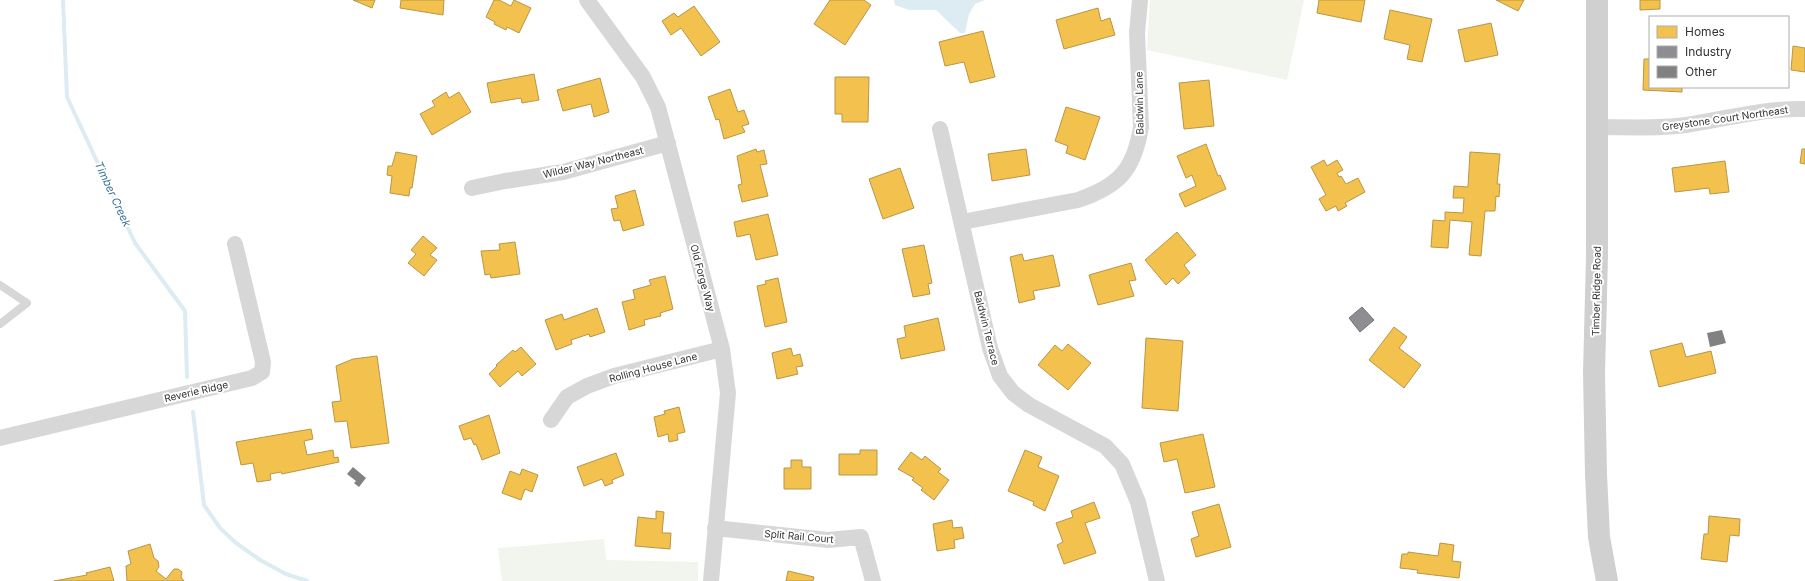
<svg xmlns="http://www.w3.org/2000/svg" width="1805" height="581" font-family="Inter,sans-serif">
<style>
.green{fill:#f1f5ed}
.water{fill:#ddebf3}
.homes{fill:#f2c14e;stroke:#b99646}
.industry{fill:#8d8d92;stroke:#727276}
.lines{fill:none;stroke-linecap:round;stroke-linejoin:round}
.stream{stroke:#ddebf3;stroke-width:4}
.building{fill:#818181}
.lane{stroke:#d7d7d7;stroke-width:8}
.street{stroke:#d7d7d7;stroke-width:16}
.secondary{stroke:#d0d0d0;stroke-width:22}
.labels{text-anchor:middle;dominant-baseline:central;stroke-width:4;stroke-linejoin:round;paint-order:stroke}
.street-label{font-size:10px;fill:#333;stroke:#fff}
.water-label{font-size:11px;font-style:italic;fill:#3f7597;stroke:#fff}
</style>
<rect width="100%" height="100%" fill="#fff"/>
<path class="green" d="M1150 0H1304L1287 80 1147 50Z
M604 539 606 560 698 562V581H502L498 548Z"/>
<path class="water" d="M894 0H985L975 4 969 14 965 33H960L936 10H909L895 5Z"/>
<path class="homes" d="M353 0H375L372 8Z
M401 0H444L443 15 400 8Z
M494 0H499L511 6 514 0 531 8 519 33 507 27 506 30 494 24 495 22 486 17Z
M830 0H864L871 5 845 45 814 24Z
M1319 0H1365L1361 22 1317 13Z
M1496 0H1524L1518 11Z
M1640 0H1660V9L1640 10Z
M694 6 720 42 701 56 681 28 671 35 662 21 674 13 678 17Z
M1098 8 1101 21 1110 18 1115 35 1064 49 1056 20Z
M1390 10 1432 19 1422 62 1407 59 1410 45 1384 39Z
M1491 23 1498 55 1465 62 1458 30Z
M983 31 995 77 970 83 964 62 945 66 939 42Z
M1793 46 1805 48V72L1791 70Z
M1644 59H1650V87H1682V92L1643 90Z
M534 74 539 100 522 103 521 98 491 103 487 83Z
M835 77H869L868 122H842V114H835Z
M600 78 609 112 594 117 591 104 563 111 557 90Z
M1209 80 1214 126 1184 129 1179 83Z
M730 89 738 112 744 110 749 124 742 126 745 132 724 139 719 119 716 120 708 97Z
M446 92 449 98 459 92 471 112 432 135 420 114 435 106 432 101Z
M1066 107 1100 117 1085 160 1066 153 1068 146 1055 141Z
M1206 144 1218 176 1220 175 1226 189 1185 207 1179 194 1196 186 1192 175 1186 178 1177 156Z
M756 149 757 152 764 150 767 164 760 165 768 196 742 202 738 185 742 184 737 156Z
M1026 149 1030 175 992 181 988 154Z
M1802 149H1805V164L1800 163Z
M396 152 417 156 412 188H410L409 196 390 193 392 176 387 175 388 166H392Z
M1470 152 1500 154 1497 184H1500L1499 197 1496 196 1495 211H1485L1481 256 1469 255 1472 222 1450 220 1448 248 1431 247 1433 220 1445 221V212L1463 213 1464 198H1453L1454 186 1468 187Z
M1324 160 1327 166 1337 160 1343 170 1337 173 1339 177 1341 176 1346 184 1358 178 1365 192 1345 203 1347 206 1338 211 1336 206 1326 211 1319 199 1326 195 1311 167Z
M1725 161 1729 192 1710 194 1709 188 1675 192 1672 168Z
M900 168 914 208 883 219 869 179Z
M635 190 644 225 623 231 620 220 614 221 611 209 618 208 615 196Z
M768 214 778 255 756 260 750 234 737 237 734 222Z
M1177 232 1196 255 1184 265 1190 273 1178 284 1173 278 1166 285 1145 260Z
M423 236 437 248 430 255 437 260 424 276 408 263 416 254 411 250Z
M515 242 520 274 491 278 490 274 485 275 481 251 500 250 499 244Z
M924 245 932 283 928 284 930 294 913 297 902 249Z
M1022 254 1024 261 1053 255 1060 286 1033 291 1035 299 1019 303 1010 257Z
M1131 263 1136 280 1129 281 1134 296 1098 305 1089 275Z
M665 276 673 309 660 313 661 316 644 320 645 325 629 330 622 302 635 299 633 290 651 285 649 280Z
M778 278 787 322 765 327 757 286 766 284 765 281Z
M597 308 605 332 590 337 589 334 571 340 572 344 556 350 545 320 562 314 564 320Z
M938 318 945 350 901 359 897 339 906 337 904 326Z
M1394 327 1407 337 1399 348 1421 365 1404 388 1369 360Z
M1146 338 1183 341 1178 411 1142 408Z
M1682 343 1686 357 1711 351 1716 373 1659 387 1650 351Z
M1068 344 1091 363 1068 390 1038 365 1055 345 1062 351Z
M521 347 536 364 522 376 518 371 500 387 489 374 497 366 496 365 513 350 515 352Z
M791 348 793 356 800 354 803 366 796 367 798 374 777 379 772 353Z
M377 356 389 443 351 448 347 421 335 422 332 402 341 401 336 366 353 359Z
M679 407 685 432 677 434 678 440 669 442 668 434 658 437 654 417 665 414 664 411Z
M489 415 500 453 482 460 476 444 474 445 471 438 464 440 459 426Z
M311 429 313 439 304 441 307 455 333 450 334 458 338 457 339 462 282 474 281 472 270 474 271 480 257 482 253 463 241 465 236 442Z
M1203 434 1215 487 1185 493 1177 459 1164 462 1160 443Z
M860 450H877V475H839V454H860Z
M1025 450 1042 457 1038 467 1059 476 1045 511 1033 505 1034 502 1008 491Z
M911 452 922 460 925 456 941 469 938 472 949 480 934 500 921 490 923 488 912 480 914 478 898 469Z
M616 453 624 475 612 480 613 483 605 486 602 479 584 486 577 467Z
M791 460H802V467H811V489H784V468H791Z
M522 469 538 475 532 492 525 489 521 500 502 493 510 471 520 475Z
M1094 502 1100 518 1085 523 1096 553 1064 564 1057 545 1063 542 1056 523 1073 517 1071 511Z
M1219 504 1231 547 1196 557 1191 539 1199 536 1192 512Z
M656 511 664 512 662 533H671L670 549 635 546 638 517 656 519Z
M1709 516 1740 519 1739 536 1730 535 1727 562 1701 559 1704 534H1708Z
M952 520 953 528 962 527 964 538 954 540 955 548 937 551 933 524Z
M1440 543 1454 545 1452 561 1461 562 1459 578 1417 573 1418 570 1400 568 1402 554H1408V552L1438 556Z
M150 544 154 558 158 561 159 567 156 571 166 579 174 569H178L182 572 181 577 184 581H127L126 566 131 564 128 551Z
M110 567 114 581H54L87 575 86 573Z
M788 571 814 577 813 581H786Z"/>
<path class="industry" d="M1362 307 1374 320 1360 332 1349 318Z"/>
<g class="lines">
<path class="stream" d="M63 0 67 97 135 243 185 311 187 377
M193 412 204 505 220 528 236 543 260 560 286 574 307 581"/>
</g>
<path class="building" d="M1722 330 1726 343 1710 347 1707 333Z
M353 467 366 478 359 487 354 483 356 481 347 474Z"/>
<g class="lines">
<path class="lane" d="M0 285 27 303 0 324"/>
<path class="street" d="M587 0 643 77 658 107 722 349 728 393 711 581
M1597 127C1626 127 1657 129 1686 125 1726 119 1764 108 1805 109
M940 129 990 348 1000 376 1013 393 1029 405 1105 446 1122 464 1138 502 1157 581
M472 188 505 181 563 172 668 143
M962 222 1078 200C1119 186 1134 170 1141 127L1137 33 1140 0
M551 420 567 397 587 386 614 376 722 349
M0 438 252 378 262 372 263 362 235 244
M715 528 828 540 861 537 873 581"/>
<path class="secondary" d="M1597 0V256L1594 373 1596 474 1599 537 1607 581"/>
</g>
<g class="labels">
<g class="street-label">
<text transform="translate(1139 103) rotate(-91)">Baldwin Lane</text>
<text transform="translate(1725 118) rotate(-8)">Greystone Court Northeast</text>
<text transform="translate(593 162) rotate(-14)">Wilder Way Northeast</text>
<text transform="translate(703 278) rotate(75)">Old Forge Way</text>
<text transform="translate(1596 291) rotate(-89)">Timber Ridge Road</text>
<text transform="translate(987 328) rotate(76)">Baldwin Terrace</text>
<text transform="translate(653 367) rotate(-15)">Rolling House Lane</text>
<text transform="translate(196 391) rotate(-13)">Reverie Ridge</text>
<text transform="translate(799 536) rotate(5)">Split Rail Court</text>
</g>
<g class="water-label">
<text transform="translate(113 194) rotate(65)">Timber Creek</text>
</g>
</g>
<rect x="1649" y="16" width="140" height="72" fill="#ffffff" stroke="#adadad"/>
<rect x="1657" y="26" width="20" height="12" fill="#f2c14e" stroke="#adadad"/>
<text x="1685" y="36" font-size="12" fill="#333333">Homes</text>
<rect x="1657" y="46" width="20" height="12" fill="#8d8d92" stroke="#adadad"/>
<text x="1685" y="56" font-size="12" fill="#333333">Industry</text>
<rect x="1657" y="66" width="20" height="12" fill="#818181" stroke="#adadad"/>
<text x="1685" y="76" font-size="12" fill="#333333">Other</text>
</svg>
